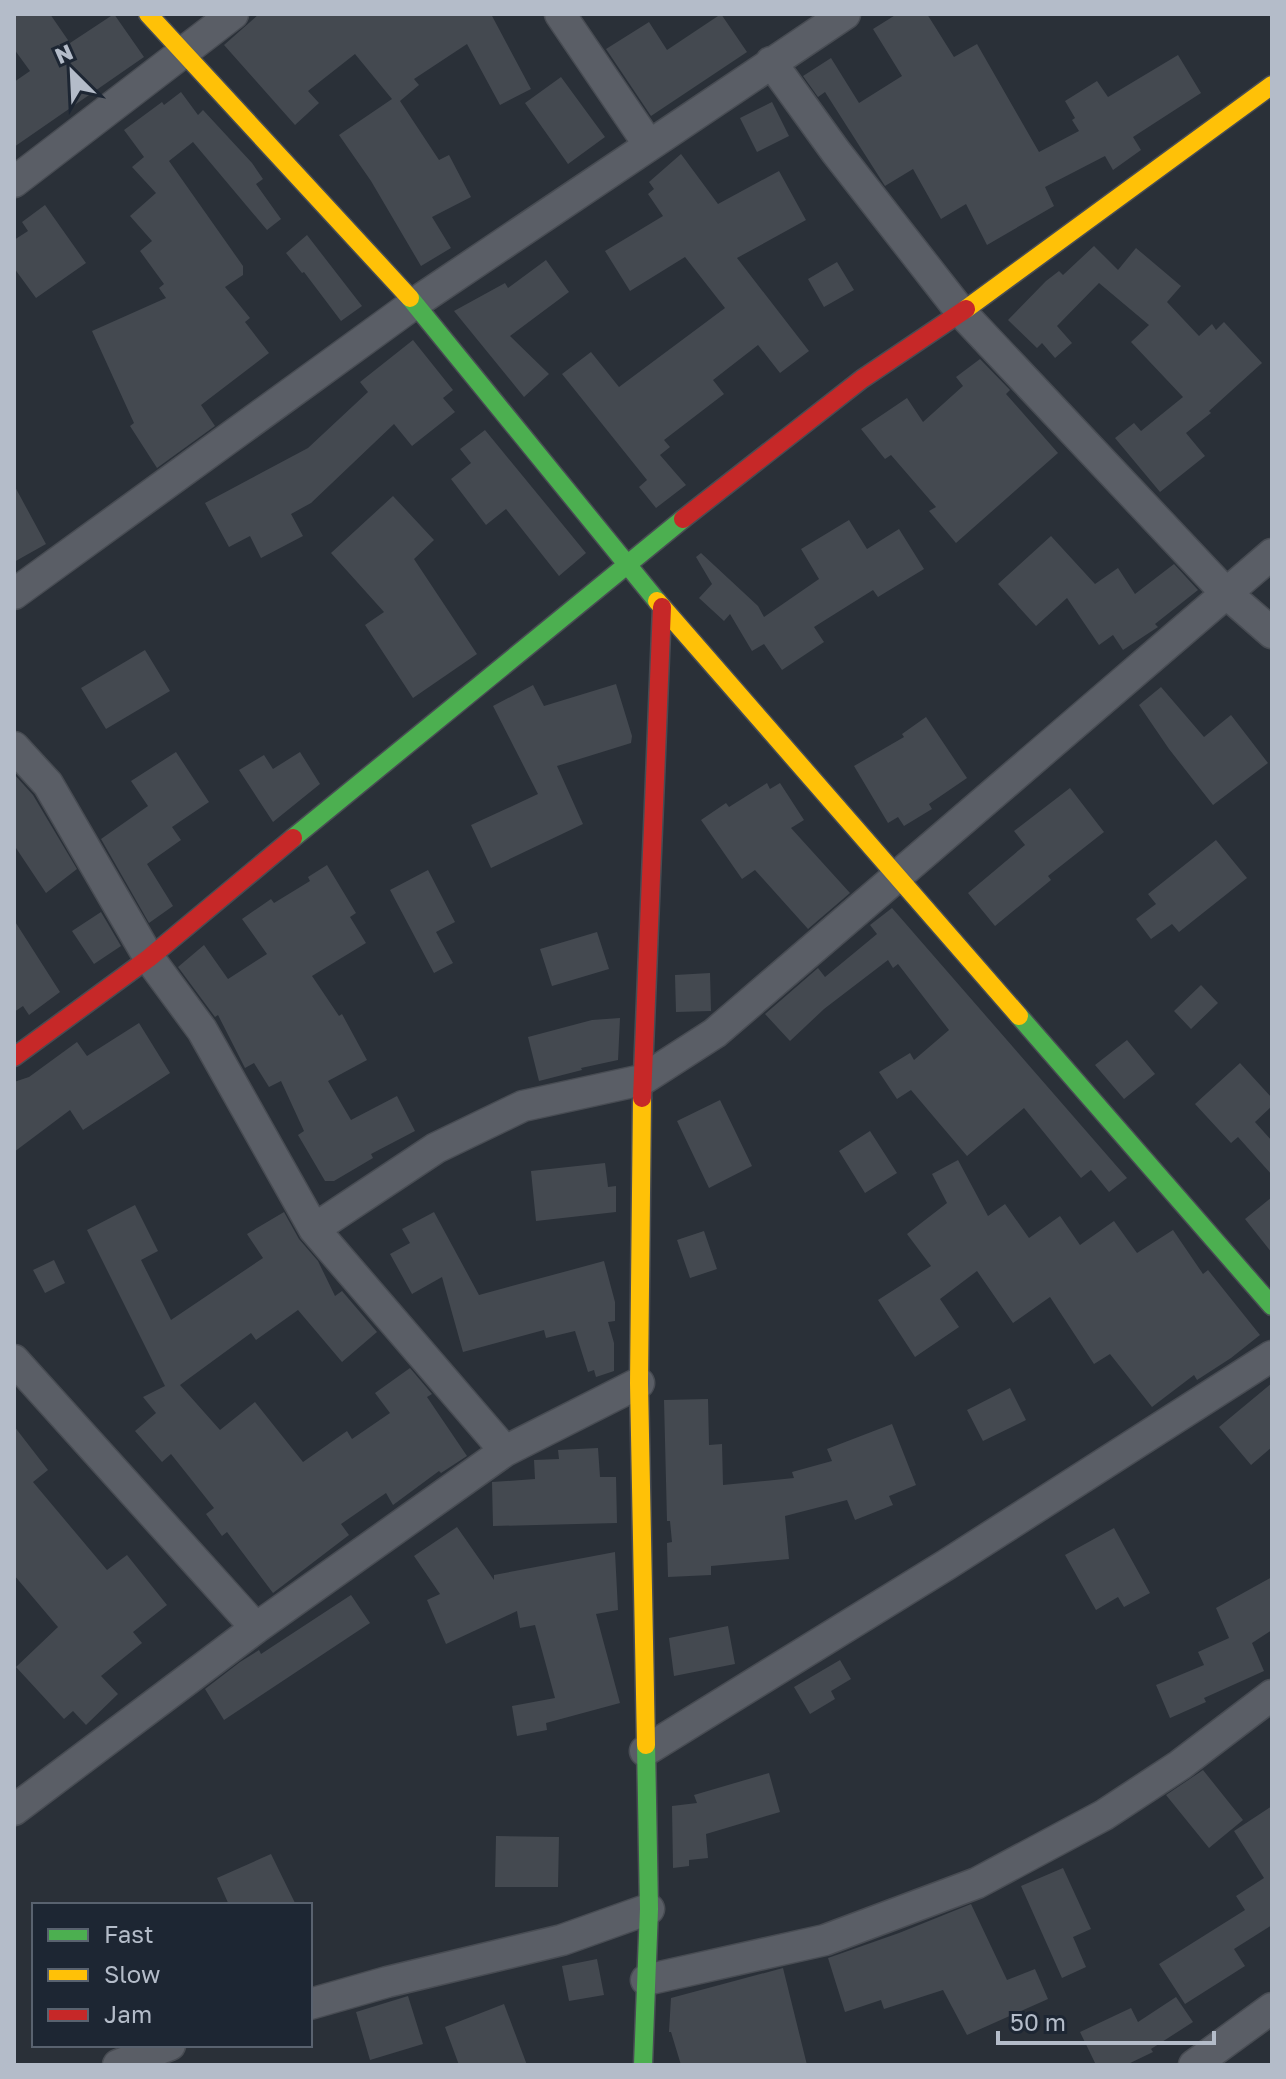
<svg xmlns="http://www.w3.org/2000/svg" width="1286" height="2079" font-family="'Golos Text',sans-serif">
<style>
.building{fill:#444950}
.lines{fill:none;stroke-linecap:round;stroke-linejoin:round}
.street-casing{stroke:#484c53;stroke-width:33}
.fast-casing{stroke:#484c53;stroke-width:21}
.slow-casing{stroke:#484c53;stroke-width:21}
.jam-casing{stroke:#484c53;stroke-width:21}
.street{stroke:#5a5e66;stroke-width:30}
.fast{stroke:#4caf50;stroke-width:18}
.slow{stroke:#ffc107;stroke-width:18}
.jam{stroke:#c62828;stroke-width:18}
</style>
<rect width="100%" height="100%" fill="#2a3038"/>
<path class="building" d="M14 14H50L70 43 114 14 144 57 14 147V82L30 71 14 49Z
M259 14H491L531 89 500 105 467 44 414 79 419 85 400 101 439 160 449 155 471 197 432 217 451 248 421 266 371 181 339 135 392 99 355 54 308 91 319 103 295 125 224 45Z
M721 14 747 52 651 116 606 49 649 22 667 50Z
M897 14H927L954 57 977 44 1039 152 1079 131 1072 120 1075 118 1065 101 1097 81 1108 97 1178 55 1201 93 1133 137 1141 150 1113 170 1105 156 1045 187 1054 206 987 245 966 204 941 219 913 169 885 186 825 92 818 97 803 76 831 58 859 103 902 76 873 29Z
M561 77 605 137 568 164 525 103Z
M181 92 198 115 203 110 252 163 263 179 256 184 281 219 267 230 193 142 169 161 243 266V275L225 287 250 318 245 322 269 353 201 405 215 426 157 468 130 426 134 423 92 331 166 298 159 288 164 284 140 251 152 241 130 216 156 193 132 167 144 157 124 130 162 102 164 105Z
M772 102 789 136 757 152 740 118Z
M681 154 718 204 779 171 806 220 737 258 809 351 780 373 758 345 713 380 724 394 664 440 670 447 660 455 686 485 656 508 639 487 647 480 562 374 591 352 619 387 725 308 685 257 630 291 605 251 663 216 648 194 654 189 649 182Z
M45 205 86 263 36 298 14 268V240L28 231 22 222Z
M307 235 362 306 341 321 304 272 302 273 286 253Z
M1094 246 1118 270 1136 248 1181 286 1167 302 1199 336 1212 324 1216 330 1224 322 1262 363 1209 411 1211 413 1186 433 1205 456 1160 492 1115 438 1134 423 1141 431 1183 397 1131 342 1149 325 1099 283 1057 326 1072 343 1055 358 1042 343 1037 348 1008 320 1046 281 1059 271 1063 275Z
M546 260 569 292 510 336 549 374 524 397 454 311 505 283 508 288Z
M837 262 854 290 824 307 808 279Z
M413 340 453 390 443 398 455 412 412 446 394 424 311 503 291 514 303 536 261 558 250 536 229 547 205 503 308 448 368 392 360 382Z
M980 359 1010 390 1006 394 1058 453 956 543 929 511 936 507 891 455 885 459 861 429 907 398 923 422 963 386 956 377Z
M485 430 586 553 559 576 506 509 486 525 451 479 471 463 460 449Z
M14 485 46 544 14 562Z
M393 496 434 540 414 559 477 654 413 698 365 625 384 612 331 553Z
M849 520 867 549 899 529 924 569 878 597 873 590 814 627 824 642 782 670 764 644 752 651 730 614 724 621 699 598 712 584 696 557 701 553 758 606 764 617 819 579 801 549Z
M1051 536 1095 584 1118 568 1135 594 1174 564 1198 590 1155 624 1158 627 1123 650 1113 635 1099 645 1067 598 1036 626 998 584Z
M145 650 170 691 106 729 81 688Z
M616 684 632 736 631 743 557 766 583 824 491 868 471 825 538 794 493 706 533 685 544 706Z
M1161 687 1204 737 1231 715 1268 763 1213 805 1169 749 1139 705Z
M926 717 967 778 929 804 932 809 904 826 898 817 888 823 854 766 904 737 902 734Z
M176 752 209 802 172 827 181 840 147 864 173 906 149 923 101 839 148 806 131 781Z
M300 752 320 784 273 822 239 770 264 755 273 769Z
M14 774 33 795 77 869 46 893 14 845Z
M767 783 770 789 780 783 804 820 791 828 850 893 808 929 755 870 742 879 701 820 726 803 729 807Z
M1070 788 1104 832 1048 876 1051 880 995 926 968 893 1025 845 1014 831Z
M1216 840 1247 878 1179 932 1172 924 1151 939 1136 919 1156 904 1148 894Z
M327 865 356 913 350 917 366 943 312 976 339 1016 342 1014 367 1060 328 1081 351 1120 397 1096 415 1131 371 1154 373 1158 334 1181H325L298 1135 304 1131 281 1081 269 1087 254 1063 245 1068 218 1015 215 1017 178 967 204 945 228 979 267 954 242 919 271 899 274 903 310 881 308 877Z
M428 870 455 922 436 932 453 963 434 973 390 890Z
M892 908 1127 1178 1109 1192 1091 1170 1081 1178 1024 1108 967 1156 911 1090 897 1099 879 1072 910 1053 914 1060 949 1030 898 964 893 968 888 960 824 1009 790 1041 765 1014 818 968 825 977 877 934 870 925Z
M101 912 121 946 94 964 72 931Z
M14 920 60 992 29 1015 23 1006 14 1012Z
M597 932 609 969 552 986 540 949Z
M710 973 711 1011 676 1012 675 975Z
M1201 985 1218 1003 1191 1029 1174 1011Z
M620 1018 618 1060 581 1068 582 1070 539 1081 528 1037 592 1020Z
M139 1023 170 1073 83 1130 70 1110 14 1152V1082L29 1077 77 1042 87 1056Z
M1127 1040 1155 1074 1124 1099 1095 1065Z
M1240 1063 1272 1098V1106L1255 1122 1272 1141V1175L1238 1137 1231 1143 1195 1104Z
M720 1100 752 1166 709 1188 677 1121Z
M870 1131 897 1173 865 1193 839 1151Z
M958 1160 988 1216 1005 1204 1029 1238 1060 1216 1080 1245 1114 1221 1137 1253 1173 1230 1203 1274 1208 1270 1260 1335 1231 1358 1197 1380 1194 1375 1152 1407 1110 1354 1094 1364 1050 1297 1013 1323 977 1271 940 1299 959 1327 915 1357 878 1300 931 1266 907 1234 947 1203 932 1174Z
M605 1163 608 1187 616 1186V1212L536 1221 531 1171Z
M1272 1197V1253L1245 1219Z
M135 1205 158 1251 141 1260 171 1320 263 1258 247 1234 284 1212 299 1239 318 1261 335 1296 342 1291 377 1332 342 1362 298 1310 256 1340 251 1333 180 1385 220 1430 255 1402 303 1462 347 1431 352 1439 390 1413 375 1393 410 1368 432 1394 427 1397 467 1456 441 1473 439 1471 393 1505 386 1493 341 1524 349 1535 273 1593 227 1532 222 1536 206 1514 214 1508 171 1454 162 1462 135 1431 156 1413 143 1397 165 1386 87 1230Z
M434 1212 479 1295 604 1261 615 1302V1321L608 1322 614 1343V1371L596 1377 594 1370 588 1372 575 1331 546 1338 544 1330 463 1352 442 1277 412 1294 390 1254 410 1243 402 1229Z
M704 1231 717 1269 690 1278 677 1240Z
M54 1260 65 1283 45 1293 33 1270Z
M1272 1383V1447L1251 1465 1219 1427Z
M1010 1388 1026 1420 983 1441 967 1410Z
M708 1399 709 1445 722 1444 723 1485 794 1478 792 1472 832 1461 827 1449 892 1424 916 1485 889 1496 893 1505 855 1520 847 1500 785 1516 789 1559 711 1566V1575L668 1577 667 1543 672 1542 670 1521H667L664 1400Z
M14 1426 48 1470 33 1482 107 1570 127 1555 167 1605 133 1632 142 1643 101 1676 118 1694 86 1725 73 1711 64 1719 16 1667 58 1627 14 1575Z
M598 1448 600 1477H616L617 1523 493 1526 492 1482 535 1479 534 1460 559 1459 558 1450Z
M457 1527 494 1580V1575L615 1552 618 1610 596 1614 620 1703 546 1723 547 1730 517 1736 512 1706 555 1698 535 1625 520 1628 517 1611 446 1644 427 1600 440 1594 414 1556Z
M1114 1528 1150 1593 1124 1607 1118 1597 1096 1610 1065 1555Z
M1272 1577V1630L1252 1643 1264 1671 1204 1698 1206 1702 1170 1718 1156 1685 1204 1665 1198 1652 1229 1638 1216 1608Z
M351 1595 370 1623 224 1720 205 1689 240 1662 259 1650 261 1654Z
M728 1626 735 1664 674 1676 669 1638Z
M840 1660 851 1679 831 1691 835 1699 810 1714 794 1687Z
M1203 1770 1243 1820 1209 1848 1166 1795Z
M769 1773 780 1812 706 1834 708 1858 689 1860V1866L673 1868 672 1806 697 1803 694 1795Z
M1272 1806V1925L1234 1949 1245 1966 1185 2004 1159 1964 1245 1910 1236 1896 1264 1878 1234 1831Z
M496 1836 559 1837 558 1887H495Z
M271 1854 296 1905H229L217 1878Z
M1063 1868 1091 1929 1073 1937 1086 1967 1062 1978 1021 1886Z
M971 1904 1007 1980 1035 1969 1048 1999 967 2035 943 1990 884 2009 881 2000 845 2012 828 1958 899 1933Z
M597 1959 604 1995 569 2001 562 1966Z
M783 1968 807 2065H681L671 2032H669L671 1998Z
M408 1996 423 2044 370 2060 356 2012Z
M1176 1997 1193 2022 1151 2049 1153 2052 1126 2065H1096L1080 2032 1131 2008 1138 2022Z
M504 2004 527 2065H459L445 2027Z"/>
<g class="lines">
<defs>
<path id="street" d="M560 14 649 145
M771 62 836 152 961 312 1225 592 1272 633
M14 182 233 14
M14 594 415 303 845 14
M14 747 48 784 149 958 202 1030 314 1229 505 1451
M314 1229 436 1148 523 1106 642 1080 715 1033 1272 554
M14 1360 256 1628
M645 1751 946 1565 1272 1356
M14 1810 256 1628 505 1451 639 1383
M646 1980 825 1940 977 1883 1104 1815 1180 1765 1272 1695
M310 2004 387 1982 562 1940 649 1909
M118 2065 170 2045
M1194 2065 1272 2008"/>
<path id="fast" d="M410 298 657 601
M293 838 683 519
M1019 1016 1272 1306
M643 2065 649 1909 646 1745"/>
<path id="slow" d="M148 14 410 298
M966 309 1272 85
M657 601 1019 1016
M642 1098 639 1383 646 1745"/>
<path id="jam" d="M683 519 862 379 966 309
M14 1057 149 958 293 838
M642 1098 662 607"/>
</defs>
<use href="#street" class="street-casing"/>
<use href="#fast" class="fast-casing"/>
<use href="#slow" class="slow-casing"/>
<use href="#jam" class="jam-casing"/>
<use href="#street" class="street"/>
<use href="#fast" class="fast"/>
<use href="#slow" class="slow"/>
<use href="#jam" class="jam"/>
</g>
<rect width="1286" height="2079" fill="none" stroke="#b4bcc9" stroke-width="32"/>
<rect x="32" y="1903" width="280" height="144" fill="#1d2633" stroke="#59626f" stroke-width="2"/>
<rect x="48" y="1929" width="40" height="12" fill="#4caf50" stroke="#59626f" stroke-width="2"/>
<text x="104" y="1943" font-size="24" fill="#b4bcc9">Fast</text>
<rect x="48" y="1969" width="40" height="12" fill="#ffc107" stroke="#59626f" stroke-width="2"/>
<text x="104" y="1983" font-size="24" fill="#b4bcc9">Slow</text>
<rect x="48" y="2009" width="40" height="12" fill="#c62828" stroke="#59626f" stroke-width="2"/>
<text x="104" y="2023" font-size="24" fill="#b4bcc9">Jam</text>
<g transform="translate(72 72) rotate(336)" stroke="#1d2633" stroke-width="6" paint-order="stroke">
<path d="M0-6L14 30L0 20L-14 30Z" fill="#b4bcc9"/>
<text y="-12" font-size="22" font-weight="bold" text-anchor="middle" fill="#b4bcc9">N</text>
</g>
<path d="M998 2031v12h216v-12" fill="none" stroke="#b4bcc9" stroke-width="4"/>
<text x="1010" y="2031" font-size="24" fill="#b4bcc9" stroke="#1d2633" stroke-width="6" paint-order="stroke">50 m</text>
</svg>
